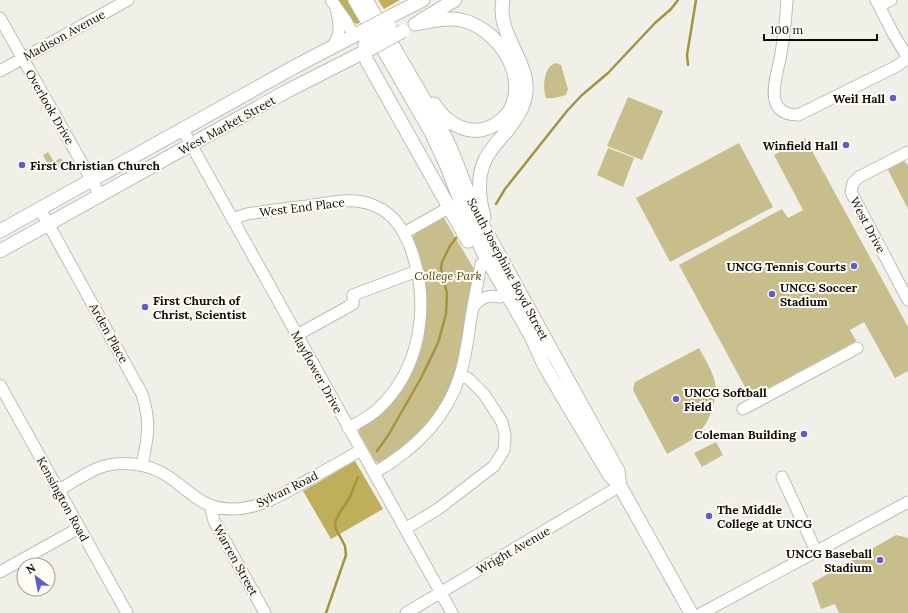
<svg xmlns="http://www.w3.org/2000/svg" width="908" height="613" font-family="Lora,serif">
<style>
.green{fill:#c8be8b}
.forest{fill:#bfaf5b}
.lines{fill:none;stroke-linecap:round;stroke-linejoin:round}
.stream{stroke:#a4943f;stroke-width:2.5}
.minor-casing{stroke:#bebdb5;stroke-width:13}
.major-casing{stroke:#bebdb5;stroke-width:15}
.minor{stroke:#fff;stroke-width:11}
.major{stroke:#fff;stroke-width:13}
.major-bridge-casing{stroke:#bebdb5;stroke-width:15;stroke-linecap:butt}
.major-bridge{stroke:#fff;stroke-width:13}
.poi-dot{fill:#5f5bd3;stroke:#fffdf5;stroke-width:1.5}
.labels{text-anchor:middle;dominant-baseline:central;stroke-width:4;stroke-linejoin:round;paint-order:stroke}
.street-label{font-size:12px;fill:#0d0c09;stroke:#fffdf5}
.poi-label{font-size:12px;font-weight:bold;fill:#0d0c09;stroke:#fffdf5;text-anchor:end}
.park-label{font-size:12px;font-style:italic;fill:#574b07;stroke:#fffdf5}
</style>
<rect width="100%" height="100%" fill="#f1f0e8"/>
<path class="green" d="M556 63 561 65 568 89 566 95C559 97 553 99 546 98 542 88 544 65 556 63Z
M628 97 663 111 642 160 607 146Z
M805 138 908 327V371L895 378 864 322 850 330 856 341 751 398 679 265 782 209 788 218 803 210 774 155Z
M739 143 773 207 670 262 636 198Z
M608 148 634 158 623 187 597 175Z
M48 152 54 162 61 158 65 165 52 172 43 155Z
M904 161 908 165V209L888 170 890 168Z
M441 218H444L474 269 458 367 446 397 427 426 405 447 380 464 375 461 359 433V430L419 352 412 239C415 231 433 223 441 218Z
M699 348C705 359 712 370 715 382 718 401 708 429 691 440 684 445 675 449 667 454L633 390 635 382Z
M716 442 723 455 702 467 694 453Z
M896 535 908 538V613H839L835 604 821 609 812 583Z"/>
<path class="forest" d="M338 0H349L362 21 357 24C348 20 343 8 338 0Z
M378 0H400L384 9Z
M355 461 383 509 331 539 303 491Z"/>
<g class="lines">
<path class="stream" d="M688 65 687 55 696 0
M496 204 505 189 567 111 582 95 608 73 655 23 671 9 678 0
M377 451 389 434 421 378 438 343 446 314 447 293 441 269 442 262 450 246 456 238
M326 613 346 555 345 546 336 529 335 522 340 512 349 499 358 477"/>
<defs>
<path id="minor" d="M331 0 346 21 354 36
M787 0C786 17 784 36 781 53 778 75 760 114 798 115L897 66 908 58
M876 0 894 35 908 58
M879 6 891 0
M0 18 100 195
M331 49C342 33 340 25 336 8
M0 71 128 0
M183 130 452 613
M908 152 859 177 853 183 851 192 908 300
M40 209 142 394C151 422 148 437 142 465
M232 219 247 214C267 211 287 208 307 206 329 203 354 196 375 206 395 214 405 232 412 252 430 305 421 368 379 408 370 417 359 422 348 428
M404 233 450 207
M474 306C481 297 489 295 500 297
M297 335 353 304V295L417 271
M0 385 127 613
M743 409 857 348
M374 473C414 450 446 420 460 375 466 357 468 337 471 318 474 300 478 282 481 264
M782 477 816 551
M59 490C71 483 83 475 96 469 118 459 149 463 169 477 191 492 202 509 232 509 261 509 284 493 308 480 326 470 344 460 361 450
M210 505 214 521 265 613
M405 529 438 509 494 466 504 450 505 434 502 422 484 394 469 379 460 374
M0 572 79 528
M406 613 620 486
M702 613 908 502"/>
<path id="major" d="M355 0 431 132 446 164 468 221 483 252 532 338 544 365 568 406 610 476 620 486 691 613
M366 0 441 128 451 149 476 213 618 471 620 486
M395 14 423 0
M420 21 455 0
M415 24C430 21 446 17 461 20 495 27 527 71 512 106 509 114 502 120 496 124 472 139 447 125 434 104
M365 44 364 52 367 61 468 241
M484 217C479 199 477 177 485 160 490 149 499 140 507 131 516 119 524 108 526 93 529 60 496 34 503 0
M0 231 296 66 363 31
M0 251 289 90 372 48"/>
</defs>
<use href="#minor" class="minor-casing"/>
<use href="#major" class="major-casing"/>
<use href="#minor" class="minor"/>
<use href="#major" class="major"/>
<defs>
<path id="major-bridge" d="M363 31 395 14
M368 40 389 26
M372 48 403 31"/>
</defs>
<use href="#major-bridge" class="major-bridge-casing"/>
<use href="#major-bridge" class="major-bridge"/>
</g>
<g class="poi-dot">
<circle cx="893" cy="98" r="4"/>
<circle cx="846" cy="145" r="4"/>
<circle cx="22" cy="165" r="4"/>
<circle cx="854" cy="266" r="4"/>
<circle cx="772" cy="294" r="4"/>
<circle cx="145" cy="307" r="4"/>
<circle cx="676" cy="399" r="4"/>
<circle cx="804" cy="434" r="4"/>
<circle cx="709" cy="516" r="4"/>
<circle cx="880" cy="560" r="4"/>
</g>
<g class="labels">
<g class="street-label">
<text transform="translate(64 35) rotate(-29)">Madison Avenue</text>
<text transform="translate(50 107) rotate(60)">Overlook Drive</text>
<text transform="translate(227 125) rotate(-29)">West Market Street</text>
<text transform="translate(302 207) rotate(-7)">West End Place</text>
<text transform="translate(868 225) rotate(62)">West Drive</text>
<text transform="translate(508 269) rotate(62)">South Josephine Boyd Street</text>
<text transform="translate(109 333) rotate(61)">Arden Place</text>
<text transform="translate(317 372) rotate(61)">Mayflower Drive</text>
<text transform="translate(287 489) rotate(-26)">Sylvan Road</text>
<text transform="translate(63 499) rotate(61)">Kensington Road</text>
<text transform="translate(513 550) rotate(-30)">Wright Avenue</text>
<text transform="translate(236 560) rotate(61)">Warren Street</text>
</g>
<g class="poi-label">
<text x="885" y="98">Weil Hall</text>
<text x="838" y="145">Winfield Hall</text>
<text x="30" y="165" text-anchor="start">First Christian Church</text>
<text x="846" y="266">UNCG Tennis Courts</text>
<text x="780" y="287" text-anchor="start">UNCG Soccer<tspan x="780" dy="14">Stadium</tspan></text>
<text x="153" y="300" text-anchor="start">First Church of<tspan x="153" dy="14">Christ, Scientist</tspan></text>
<text x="684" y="392" text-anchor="start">UNCG Softball<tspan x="684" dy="14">Field</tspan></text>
<text x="796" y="434">Coleman Building</text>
<text x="717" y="509" text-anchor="start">The Middle<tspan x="717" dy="14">College at UNCG</tspan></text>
<text x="872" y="553">UNCG Baseball<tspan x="872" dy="14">Stadium</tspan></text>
</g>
<g class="park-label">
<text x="448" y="275">College Park</text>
</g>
</g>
<g transform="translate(36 577) rotate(328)"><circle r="19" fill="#fffdf5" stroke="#9e9d97"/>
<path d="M0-3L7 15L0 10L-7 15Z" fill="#5f5bd3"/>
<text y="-6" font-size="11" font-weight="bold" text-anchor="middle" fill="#0d0c09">N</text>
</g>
<path d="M764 34v6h113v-6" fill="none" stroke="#0d0c09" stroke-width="2"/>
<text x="770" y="34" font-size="12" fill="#0d0c09" stroke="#fffdf5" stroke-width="3" paint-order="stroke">100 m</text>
</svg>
